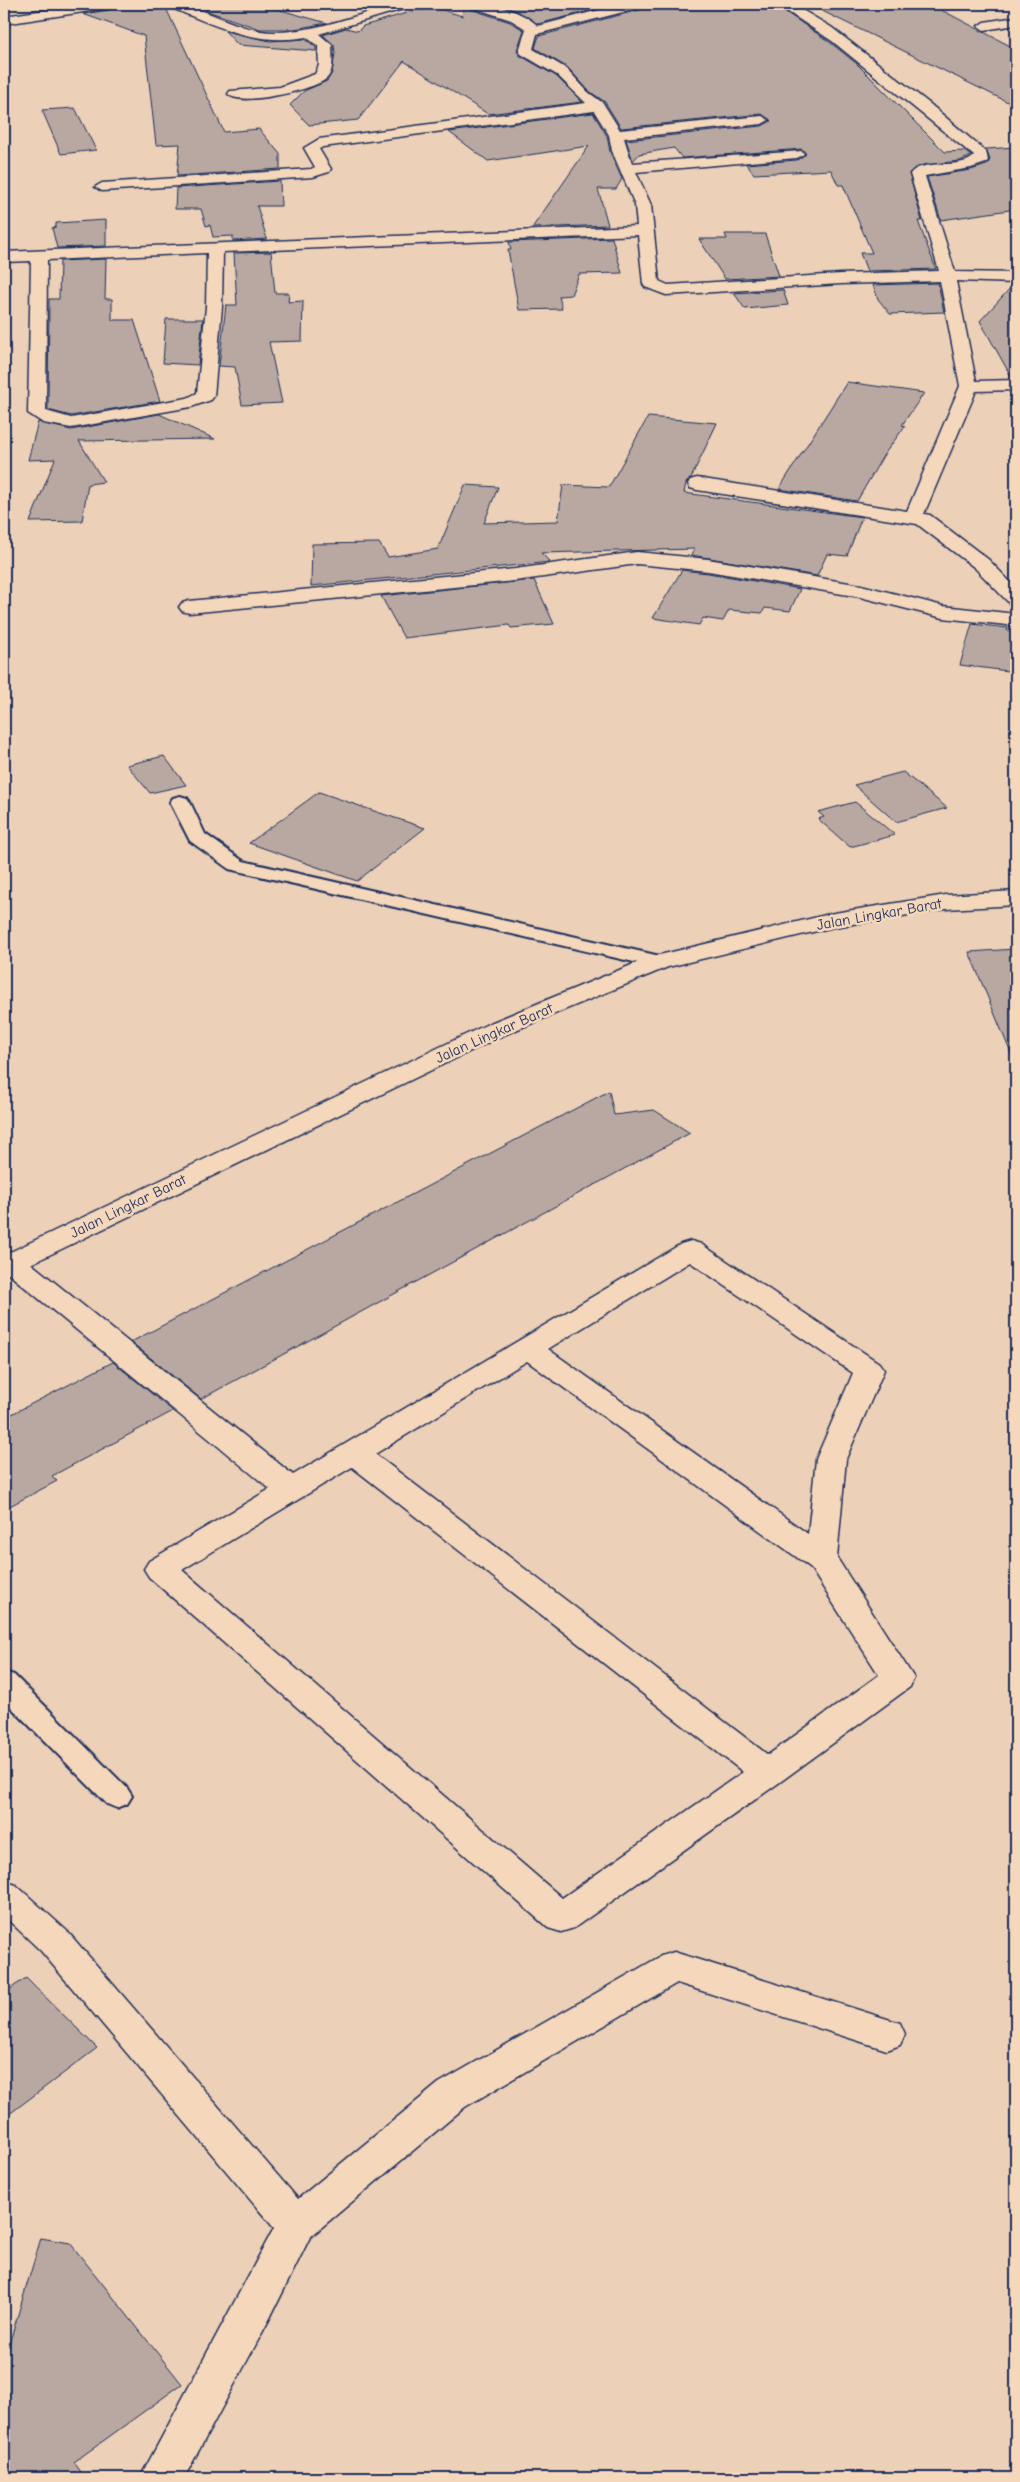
<svg xmlns="http://www.w3.org/2000/svg" width="1020" height="2482" font-family="'Comic Neue',sans-serif">
<style>
.building{fill:#b8a8a1;stroke:#1b2f5e}
.lines{fill:none;stroke-linecap:round;stroke-linejoin:round}
.service-casing{stroke:#1b2f5e;stroke-width:4}
.minor-casing{stroke:#1b2f5e;stroke-width:3}
.trunk-casing{stroke:#1b2f5e;stroke-width:3}
.service{fill:#f5d7bb;fill-rule:evenodd}
.minor{fill:#f5d7bb;fill-rule:evenodd}
.trunk{fill:#f5d7bb;fill-rule:evenodd}
.labels{text-anchor:middle;dominant-baseline:central;stroke-width:5;stroke-linejoin:round;paint-order:stroke}
.street-label{font-size:15px;fill:#1b2f5e;stroke:#f5d7bb}
</style>
<rect width="100%" height="100%" fill="#ecd0b7"/>
<filter id="ink" filterUnits="userSpaceOnUse"><feTurbulence type="fractalNoise" baseFrequency=".02" numOctaves="2"/><feDisplacementMap in="SourceGraphic" scale="10" xChannelSelector="R" yChannelSelector="G"/><feConvolveMatrix kernelMatrix="1 2 1 2 8 2 1 2 1" color-interpolation-filters="sRGB"/></filter>
<g filter="url(#ink)">
<path class="building" d="M118 4H164L224 132 259 129 280 154V169L177 176 180 144 156 145 144 36 83 14 110 10Z
M201 4H259L327 23 294 29H260L207 11Z
M464 4H467L470 9 510 22 524 30 517 50 519 55 556 76 582 102 488 114 404 61 358 120 309 125 290 105 304 91 327 81 332 73 335 53 334 45 323 35 346 28 358 31 363 26 430 6 462 16Z
M491 4H616L538 24 515 10Z
M647 4H774L831 43 857 64 945 152 964 151 971 156 960 161 923 165 909 173 922 221H918L936 269 867 271 860 253H872L843 185H838L831 170 754 174 746 164 797 160 806 154 802 149 682 158 674 148 639 154 633 161 626 140 762 126 771 121 762 114 621 128 605 102 589 91 568 68 535 48 539 36 643 9Z
M808 4H930L1016 49V106Z
M225 31 270 41 305 39 316 47V51L238 45Z
M75 108 96 150 61 154 42 110Z
M593 113 607 136 610 152 622 179 616 189H598L608 225 532 228 589 146 488 161 449 132Z
M1016 147V209L941 220 927 177 971 170 987 165 990 160 986 149Z
M280 181 281 206H257L267 239 233 241V236L213 237 210 225 206 226 201 209H175L176 188Z
M106 220V246L57 248 52 228 56 227V223Z
M725 234H765L779 276 725 279 699 239H727Z
M612 238 622 273 579 274 571 295 559 296 562 309 519 310 508 250H511L509 242Z
M271 252 275 293H289L288 302 303 301 302 341 269 342 282 403 242 405 235 367 219 366 226 305H237L234 253Z
M106 259 105 299H112V320H134L160 401 71 416 48 410 49 299H59L60 261Z
M938 283 944 312 890 314 878 299 873 285Z
M1013 285H1016V378H1012L980 321Z
M783 290 788 305 745 309 734 293Z
M166 319H203L198 365 163 363Z
M847 382 924 393 902 425 905 426 883 456 857 501 779 489Z
M159 414 215 439 79 441 104 482 88 484 82 521 30 522 55 459 28 460 38 422 71 430Z
M648 417 717 423 691 478 686 483 684 493 862 517 847 556 827 554 817 576 691 555 695 549 541 553 550 562 311 586 312 544 379 543 388 557 438 549 465 485 498 487 484 523 558 521 563 485 609 487Z
M682 570 708 573 800 589 790 611 765 608 762 613 729 610 723 621 703 618 699 625 653 618Z
M534 580 554 624 511 628 509 625 404 638 381 596Z
M972 624 1008 628 1007 631 1016 632V672L960 665Z
M164 756 186 785 150 793 127 765Z
M903 772 947 808 896 822 854 785Z
M319 792 377 812 425 828 357 881 249 843Z
M855 802 895 835 850 847 818 819 824 817 818 812Z
M1016 949V1063H1015L969 952Z
M609 1091 614 1115 654 1110 690 1133 201 1399 131 1342Z
M113 1362 173 1411 52 1476 57 1481 4 1509V1418Z
M26 1978 97 2048 4 2118V1993Z
M41 2238 70 2243 182 2384 74 2462 85 2478H4V2361Z"/>
<g class="lines">
<defs>
<path id="service" d="M180 796 187 798 190 802 205 834 243 861 660 956 667 958 670 962 667 966 660 968 229 869 190 841 170 802 173 798Z
M4 1672 14 1675 127 1788 132 1796 127 1804 117 1808 107 1804 4 1700Z"/>
<path id="minor" d="M86 4H116L110 8 4 24V16Z
M168 4C205 4 236 32 274 32 301 32 327 25 353 17 373 11 391 3 412 4L410 7 319 34 332 45C332 56 335 71 326 79 313 90 239 107 228 94L230 91 280 87 315 74 319 65 318 46 306 37C256 46 215 26 170 7Z
M469 4C492 4 521 9 538 26L622 4H645L643 7 537 34 533 49 567 69 588 92 603 103 620 130 762 116 769 120 762 124 624 138 632 163 802 151 804 154 797 158 636 172 651 205 659 281 668 285 841 274 939 271 910 174C921 158 962 170 974 156L832 41 776 4H792L831 27 930 104 986 152 988 160 986 163 971 168 925 176 955 272 1016 273V283L956 281 976 381 1016 380V390L976 391 924 514 930 515 989 560 1016 588V605L1009 603 975 568 917 524 697 490 690 488 688 484 690 480 697 478 907 511 960 386 940 281 841 284 666 295 645 287 643 284 638 235 223 252 222 307 214 396 211 400 191 407 71 428 43 423 28 413 31 261 4 262V252L637 226 635 205 612 151 609 135 594 111 323 147 319 149 331 169 329 172 313 177 102 191 95 187 102 183 311 169 315 167 304 148 319 139 586 103 557 75 521 54 519 51 526 29 511 20 471 7ZM207 253 206 307 197 393 187 398 71 418 46 411 47 260Z
M1016 17V25L984 30 978 26 984 22Z
M637 552 708 559 861 585 943 606 1016 614V626L943 618 860 597 708 571 637 564 515 581 189 613 182 611 179 607 182 603 189 601 515 569Z
M691 1241 701 1244 879 1363 884 1370 846 1459 837 1558 914 1678 910 1687 780 1782 574 1928 561 1932 548 1928 149 1577 144 1569 149 1561 270 1489 4 1270V1255L12 1253 22 1256 293 1475 681 1244ZM690 1262 853 1373 816 1459 808 1534 548 1349ZM527 1361 810 1567 879 1675 768 1755 375 1454ZM352 1467 743 1772 562 1898 182 1570Z
M4 1881 16 1885 67 1931 298 2199 439 2083 661 1956 674 1952 900 2023 905 2034 900 2045 887 2050 677 1983 465 2107 310 2237 270 2318 184 2478H140L274 2228 41 1951 4 1916Z"/>
<path id="trunk" d="M1016 891V905L946 909 834 927 668 967 506 1034 14 1272 4 1275V1255L488 1024 651 957 834 913 946 895Z"/>
</defs>
<use href="#service" class="service-casing"/>
<use href="#minor" class="minor-casing"/>
<use href="#trunk" class="trunk-casing"/>
<use href="#service" class="service"/>
<use href="#minor" class="minor"/>
<use href="#trunk" class="trunk"/>
</g>
</g>
<g class="labels">
<g class="street-label">
<text transform="translate(879 914) rotate(-10)">Jalan Lingkar Barat</text>
<text transform="translate(494 1033) rotate(-24)">Jalan Lingkar Barat</text>
<text transform="translate(128 1206) rotate(-26)">Jalan Lingkar Barat</text>
</g>
</g>
<rect width="1020" height="2482" fill="none" stroke="#f5d7bb" stroke-width="20"/>
<rect x="10" y="10" width="1000" height="2462" fill="none" stroke="#1b2f5e" stroke-width="2" filter="url(#ink)"/>
</svg>
